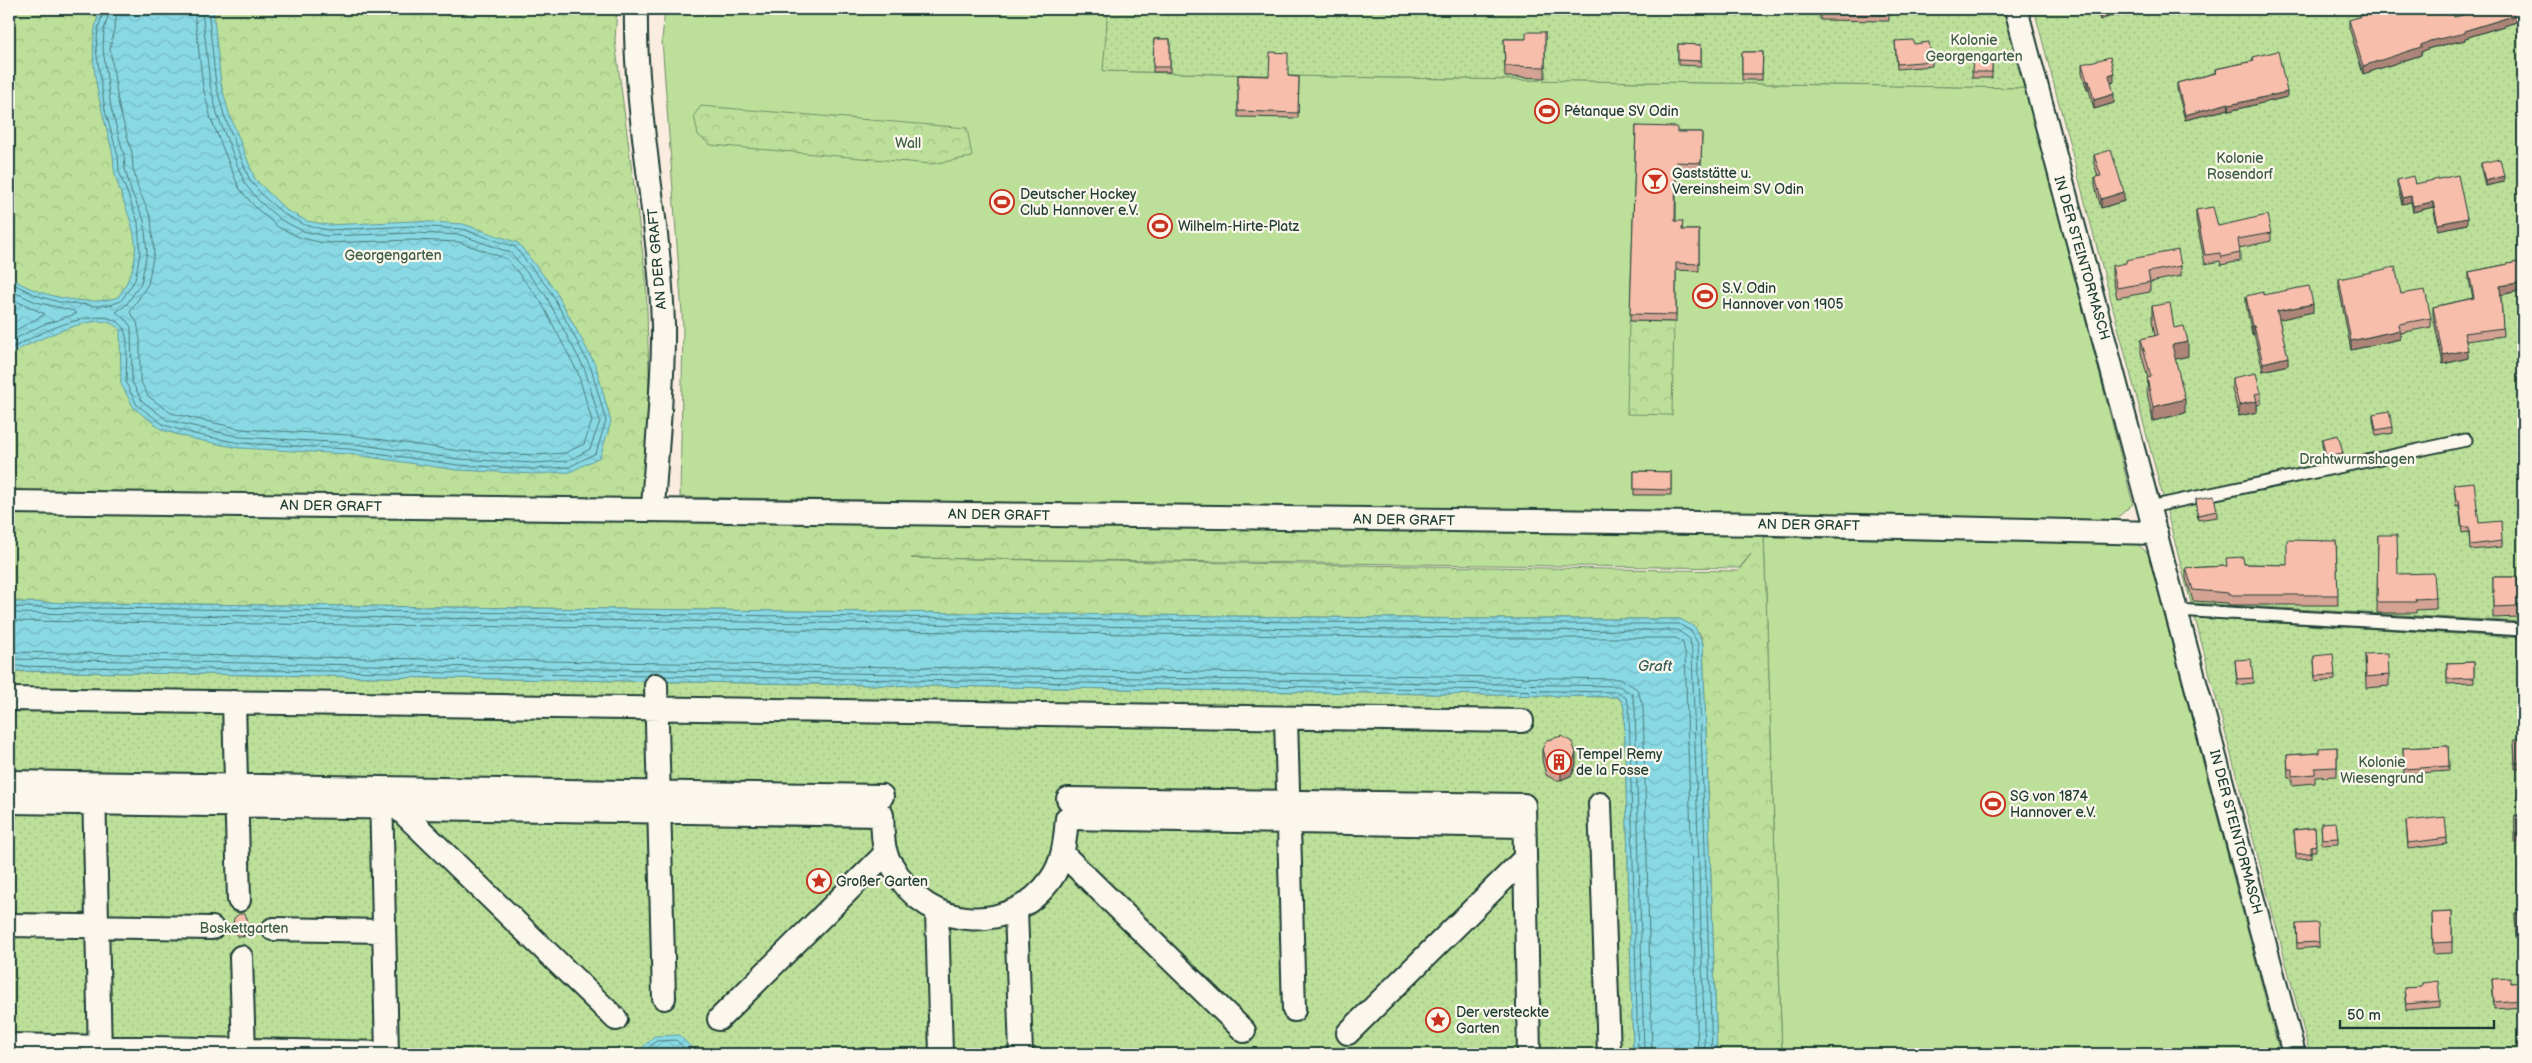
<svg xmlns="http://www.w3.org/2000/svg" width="2532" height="1063" font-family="'Balsamiq Sans',sans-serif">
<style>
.grass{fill:#bce09a;stroke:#6e8e67}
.forest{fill:url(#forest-crowns);stroke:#6e8e67;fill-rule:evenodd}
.garden{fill:url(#garden-dots);stroke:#6e8e67}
.water{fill:url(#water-waves);stroke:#5f9b9e}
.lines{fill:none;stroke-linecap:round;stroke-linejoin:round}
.shore{stroke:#497b7b;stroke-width:1}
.lane-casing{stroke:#1f3d34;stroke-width:15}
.street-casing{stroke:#1f3d34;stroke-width:26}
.lane{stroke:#fbf7ec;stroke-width:11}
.street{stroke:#fbf7ec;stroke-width:22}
.wall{fill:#d4a394;stroke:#1f3d34}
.shaded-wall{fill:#ad8578;stroke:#1f3d34}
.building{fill:#f7beac;stroke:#1f3d34}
.labels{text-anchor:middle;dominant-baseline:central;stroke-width:4.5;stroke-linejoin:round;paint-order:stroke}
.park-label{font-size:14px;fill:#3e5e48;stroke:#fbf7ec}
.poi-label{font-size:14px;fill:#1f3d34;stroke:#fbf7ec;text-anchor:start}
.street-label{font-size:14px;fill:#1f3d34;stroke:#fbf7ec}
.water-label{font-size:15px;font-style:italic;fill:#345c57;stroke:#fbf7ec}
</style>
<defs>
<pattern id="forest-crowns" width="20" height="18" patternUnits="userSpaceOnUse" patternTransform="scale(1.25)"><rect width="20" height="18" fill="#bce09a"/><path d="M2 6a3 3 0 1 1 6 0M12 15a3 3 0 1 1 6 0" fill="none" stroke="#a1c185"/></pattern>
<pattern id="garden-dots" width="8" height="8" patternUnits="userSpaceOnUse" patternTransform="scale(1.25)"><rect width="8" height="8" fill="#bce09a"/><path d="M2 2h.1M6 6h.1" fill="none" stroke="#a1c185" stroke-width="1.8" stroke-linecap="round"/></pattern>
<pattern id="water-waves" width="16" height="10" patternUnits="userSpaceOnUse" patternTransform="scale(1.25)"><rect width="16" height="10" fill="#89d9e5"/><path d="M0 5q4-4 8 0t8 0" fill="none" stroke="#76bbc5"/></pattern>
</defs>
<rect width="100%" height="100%" fill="#faecdf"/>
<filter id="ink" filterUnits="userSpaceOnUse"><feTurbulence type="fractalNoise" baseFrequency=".02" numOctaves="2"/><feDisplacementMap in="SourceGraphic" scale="10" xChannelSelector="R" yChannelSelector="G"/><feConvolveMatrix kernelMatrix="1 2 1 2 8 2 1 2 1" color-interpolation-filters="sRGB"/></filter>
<g filter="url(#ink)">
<path class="grass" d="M665 9H1108L1104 71 1334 77 2026 88 2133 504 2113 521 680 497 683 327 662 40Z
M1764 537 2137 544 2148 553 2280 1054H1782Z"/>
<path class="forest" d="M9 9H617L615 41 646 278 649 374 644 504 9 496Z
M701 106 967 128 972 157 931 164 711 145 698 135 694 115Z
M1629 321 1674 322 1672 415 1627 414Z
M9 506 1769 530 1764 537 1782 1054H1717L1703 643 1700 634 1680 619H1485L9 602ZM1751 554 1738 571 911 558 1739 568Z
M2192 603 2523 622V638L2195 618Z"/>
<path class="garden" d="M1108 9H2006L2026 88 1334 77 1103 71Z
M2034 9H2523V622L2191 603Z
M2195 618 2523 638V1054H2310Z
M9 671 1617 697 1624 704 1633 1054H9Z"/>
<path class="water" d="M100 9H213L221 84 229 113 255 179 286 210 307 221 328 225 414 221 463 224 518 243 555 290 596 366 611 422 600 457 570 472 535 474 457 470 348 454 239 448 193 439 162 430 134 408 121 384 120 329C117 327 113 324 110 323 90 314 27 344 9 355V276C32 295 89 308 118 297 152 247 128 224 115 174 113 168 114 161 113 155 102 106 83 58 100 9Z
M9 602 1485 619H1680L1695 627 1703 643 1717 1054H1633L1624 708 1622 701 1617 697 9 671Z
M679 1035 698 1054H636L654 1036Z
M1282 1051H1309L1312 1054H1278Z"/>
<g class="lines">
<path class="shore" d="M110 9 104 30 103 49 111 108 124 155 125 169 131 191 144 220 147 252 141 283 126 305 116 312 127 321 131 327 132 382 142 401 167 420 240 437 349 443 458 459 534 463 567 461 590 449 600 421 585 370 546 296 511 253 461 235 414 233 326 236 303 231 281 220 260 202 245 184 218 117 210 85 202 9
M118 9 110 49 119 107 132 153 133 168 138 188 151 218 154 252 148 284 130 312 137 322 140 339V380L148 396 171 413 241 429 350 435 459 451 535 455 565 453 584 444 592 421 578 373 540 300 507 259 459 242 414 240 324 243 301 238 278 227 255 207 239 188 211 119 203 87 194 9
M9 282 38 296 59 302 98 306 110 305 121 301 135 280 140 253 138 222 119 171 118 156 105 110 96 49 98 29 104 9
M9 290 36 302 74 311 76 314 42 325 9 342
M9 298 45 314 9 334
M9 350C33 336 104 299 124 328L127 341 126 383 137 405 164 425 194 434 240 443 349 449 458 465 534 469 569 467 596 453 606 421 591 368 551 292 515 247 462 229 414 226 327 230 305 225 284 214 265 198 250 181 224 115 216 85 208 9
M9 607 1485 624H1679L1691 631 1698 644 1712 1054
M9 613 1485 631 1677 630 1690 639 1692 652 1705 1054
M9 621 1485 638H1676L1683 643 1685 652 1698 1054
M9 652 1621 679 1637 689 1643 706 1652 1054
M9 659 1619 686 1632 694 1635 707 1644 1054
M9 666 648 676
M664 676 1618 692 1626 698 1629 707 1638 1054
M643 1054 656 1041 676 1040 691 1054"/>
<defs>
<path id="lane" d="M2150 507 2466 440
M2176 610 2523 630"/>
<path id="street" d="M636 9C634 115 660 219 663 325 664 387 656 449 653 510
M2016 9 2294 1054
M9 502 1774 524 2156 533
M656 685 664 998
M9 699 1522 721
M234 702 239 900
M1286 718 1294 1010
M9 782 882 796
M94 788 100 1054
M381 793 387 1054
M1068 799 1524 805 1529 1054
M9 802 882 815C883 827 882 842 886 853 887 859 892 865 895 870 927 930 1011 936 1051 879 1064 861 1065 839 1067 818L1524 826
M1600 804 1609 1054
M399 809 616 1019
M1063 854 1244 1031
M1016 909 1021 1054
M937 911 941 1054
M9 925 212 928
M273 929 384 931
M241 957 244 1054
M719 1019 886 853
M1348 1033 1525 858
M9 1045 387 1053"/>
</defs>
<use href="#lane" class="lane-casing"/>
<use href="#street" class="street-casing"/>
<use href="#lane" class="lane"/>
<use href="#street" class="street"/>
</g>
<path class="wall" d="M1609 9H1629V14H1609Z
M1667 9H1685L1684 15 1667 13Z
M1820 9H1889V21L1820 20Z
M2097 9H2120V13L2100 20Z
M2488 9H2523V20L2465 38V40L2430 48 2421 52V55L2363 74 2349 27V20L2426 12 2454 17Z
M1545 32V78L1505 77 1504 39H1526Z
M1154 39H1170V72H1153Z
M1895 41 1914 44 1932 61V66L1897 69Z
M1678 44 1701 45V66L1678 65Z
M1742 52H1763L1762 80H1742Z
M1973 54H1992V78H1972Z
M2253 57 2287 97 2229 111V109L2185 120 2177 89V83L2215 73V69L2253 61Z
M2082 64 2114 82 2111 83 2114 103 2094 109 2089 90H2087L2082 73Z
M1238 75 1299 77 1298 118 1238 117Z
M1636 126 1677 132H1702L1701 170 1676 169V221L1683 230H1699V271L1676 270V322L1630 321Z
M2094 155 2124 201 2101 208 2095 186V177L2098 176 2094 164Z
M2481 163 2504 182 2485 186 2481 169Z
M2397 180 2415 184 2467 224 2438 230 2433 207 2413 212 2411 202 2402 204 2397 185Z
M2196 210 2218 226 2271 233V241L2239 248 2240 253V261L2221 265 2220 261 2205 264 2196 219Z
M2523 261V290L2501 295 2503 336 2466 341 2468 358 2443 364 2433 316V307L2473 298 2469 280V272Z
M2112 266H2181V276L2150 282V292L2117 298 2112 275Z
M2339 279 2401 294 2431 318V327L2400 333V339L2351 350 2339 288Z
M2263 295 2313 312 2279 319 2288 365 2263 371 2254 334 2252 335 2246 304V296Z
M2152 306 2174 328 2188 356 2175 359 2185 413 2153 421 2147 392 2148 378 2141 353V339L2155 336 2152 320Z
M2232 378 2261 393V404L2257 405V412L2239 416 2232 389Z
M2373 414 2393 427V433L2376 436 2373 419Z
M2322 439 2343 459 2326 462 2322 445Z
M1634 471 1671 472V495H1634Z
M2454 484 2479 523 2502 541V547L2470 550 2469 532 2462 533 2459 505 2456 506Z
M2196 499 2217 511V517L2198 520 2196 505Z
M2378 535 2398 574 2436 598V609L2416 610V613H2377Z
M2336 541 2338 605H2228V603L2193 601 2186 578V568L2226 566 2244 564 2287 565Z
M2493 577H2518L2519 617 2493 618Z
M2365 654 2389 675V686L2366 688Z
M2314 656 2335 675V680L2315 682Z
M2523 657V681H2519L2518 663Z
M2235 660 2253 678V683L2237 685Z
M2474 662V683L2447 684V663Z
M2514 740H2523V768L2515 769Z
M2448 746 2449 771 2404 774 2403 748Z
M2337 747V776L2315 777V783L2292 785V778H2288L2287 755 2319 753Z
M1542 749 1576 764 1572 775 1561 780H1555L1546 775 1542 760Z
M2515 815H2523V842L2515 843Z
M2406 821 2447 838V844L2408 849Z
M2321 823 2338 838V844L2322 845Z
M2315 828 2316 851H2311V858L2296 859 2294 830Z
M2452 912V953L2433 954 2432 913Z
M2515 913H2523V938L2516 939Z
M2296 924 2319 942V947L2297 949Z
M233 926 250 932 243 937 237 936 233 931Z
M2492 979 2511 983 2523 982V1007L2494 1009Z
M2422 983 2440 1001V1007L2406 1010 2404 988 2422 987Z"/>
<path class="shaded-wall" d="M2116 9H2120V13L2100 20V14Z
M2523 13V20L2465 38V40L2430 48 2421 52V55L2363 74V66L2430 41Z
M2114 73V82L2109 84V75Z
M2087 81H2089V90H2087Z
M2287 92V97L2229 111V105Z
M2114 94V103L2094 109V100Z
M2229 103V109L2185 120V115Z
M2504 176V182L2485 186V181Z
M2124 192V201L2101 208V199Z
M2411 196V202L2402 204V198Z
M2433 202V207L2413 212V206Z
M2467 218V224L2438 230V224Z
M2523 282V290L2500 295V286Z
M2313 304V312L2277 320V311Z
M2252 326H2254V334L2252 335Z
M2400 330V339L2351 350V341Z
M2188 342V356L2172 360V345Z
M2468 350V358L2443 364V355Z
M2288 357V365L2263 371V363Z
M2185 399V413L2153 421V407Z
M2257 401V412L2239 416V405Z
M2343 453V459L2326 462V456Z
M1576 753V764L1572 775 1561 780V769Z
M250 926V932L243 937V931Z"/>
<path class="building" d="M1820 9H1889V15L1820 14Z
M2099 9H2116L2100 14Z
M2383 9H2425L2426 12 2435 9H2451L2454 17 2490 9H2523V13L2464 31 2465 33 2430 41 2421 45V47L2363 66 2349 20Z
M1526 32H1545V67L1505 66 1504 39H1526Z
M1154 39H1170V67H1153Z
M1913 40 1914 44 1929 42 1932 61 1897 64 1895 41Z
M1678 44 1701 45V61L1678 60Z
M2278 51 2287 92 2229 105V103L2185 115 2177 83 2216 73 2215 69 2254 61 2253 57Z
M1270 52 1288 53V76L1299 77 1298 113 1238 111V75L1269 76Z
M1742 52H1763L1762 74H1742Z
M1973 54H1992V72H1972Z
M2110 57 2114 73 2109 75 2114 94 2094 100 2089 81H2087L2082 64Z
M1636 126 1677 127V132H1702L1701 163 1676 162 1675 221H1683L1682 230H1699V264L1676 263V315L1630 314Z
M2111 150 2124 192 2101 199 2095 177 2101 176 2094 155Z
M2500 159 2504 176 2485 181 2481 163Z
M2458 175 2467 218 2438 224 2433 202 2413 206 2411 196 2402 198 2397 180 2413 176 2415 184Z
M2213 207 2218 226 2267 215 2271 233 2238 239 2240 253 2221 257 2220 253 2205 255 2196 210Z
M2178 250 2181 266 2148 272 2150 282 2117 288 2112 266 2126 263V260Z
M2523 261V282L2500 286 2503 328 2464 333 2468 350 2443 355 2433 307 2474 298 2469 272Z
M2395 267 2401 294 2425 290 2431 318 2399 324 2400 330 2351 341 2339 279Z
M2309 286 2313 304 2277 311 2288 357 2263 363 2254 326H2252L2246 296 2263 292V295Z
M2170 303 2174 328 2184 326 2188 342 2172 345 2185 399 2153 407 2147 378 2151 377 2141 339 2158 335 2152 306Z
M2256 373 2261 393 2255 394 2257 401 2239 405 2232 378Z
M2389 411 2393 427 2376 430 2373 414Z
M2338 435 2343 453 2326 456 2322 439Z
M1634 471 1671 472V490L1634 489Z
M2474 482 2479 523 2501 521 2502 541 2470 545 2469 527H2462L2459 500H2456L2454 484Z
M2214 496 2217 511 2198 515 2196 499Z
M2378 535H2397L2398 574 2434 573 2436 598 2415 599 2416 602H2377Z
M2287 540 2336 541 2338 595H2228V593L2193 590 2186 568 2227 566 2226 558 2243 557 2244 564 2287 565Z
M2493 577H2518L2519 606 2493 607Z
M2388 653 2389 675 2366 677 2365 654Z
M2333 654 2335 675 2315 676 2314 656Z
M2518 657H2523V675H2519Z
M2251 659 2253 678 2237 679 2235 660Z
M2474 662V678L2447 679V663Z
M1562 736 1572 742 1576 753 1572 764 1561 769H1555L1546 764 1542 749 1547 740Z
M2514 740H2523V763H2515Z
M2448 746 2449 766 2404 769 2403 748Z
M2337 747V767L2315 768V774L2292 776V769H2288L2287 755 2319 753V748Z
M2515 815H2523V833H2515Z
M2445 817 2447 838 2408 843 2406 821Z
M2336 822 2338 838 2322 839 2321 823Z
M2315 828 2316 845 2311 846V853L2296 854 2294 830Z
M2452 912V942L2433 943 2432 913Z
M2515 913H2523V933H2516Z
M239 914H245L250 926 243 931 237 930 233 926 234 918Z
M2318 923 2319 942 2297 943 2296 924Z
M2511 978V983L2523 982V1000L2494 1002 2492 979Z
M2438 981 2440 1001 2406 1004 2404 988 2422 987V983Z"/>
</g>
<defs>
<symbol id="stadium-ring" viewBox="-11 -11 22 22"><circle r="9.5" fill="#fbf7ec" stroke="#c8321e" stroke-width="1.5"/><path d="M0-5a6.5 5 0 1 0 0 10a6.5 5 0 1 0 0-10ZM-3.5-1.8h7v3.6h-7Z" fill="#c8321e"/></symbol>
<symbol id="bar-ring" viewBox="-11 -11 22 22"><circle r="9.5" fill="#fbf7ec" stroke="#c8321e" stroke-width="1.5"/><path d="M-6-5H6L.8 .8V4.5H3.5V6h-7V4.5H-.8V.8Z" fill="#c8321e"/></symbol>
<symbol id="building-ring" viewBox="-11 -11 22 22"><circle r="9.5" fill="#fbf7ec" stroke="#c8321e" stroke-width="1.5"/><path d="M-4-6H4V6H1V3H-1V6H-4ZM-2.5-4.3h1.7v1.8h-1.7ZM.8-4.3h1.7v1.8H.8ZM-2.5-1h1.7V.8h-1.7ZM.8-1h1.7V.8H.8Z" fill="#c8321e"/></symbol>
<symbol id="sight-ring" viewBox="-11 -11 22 22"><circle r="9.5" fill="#fbf7ec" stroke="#c8321e" stroke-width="1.5"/><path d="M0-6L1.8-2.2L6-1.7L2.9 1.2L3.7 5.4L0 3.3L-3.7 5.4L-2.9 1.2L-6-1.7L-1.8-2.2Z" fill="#c8321e"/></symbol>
</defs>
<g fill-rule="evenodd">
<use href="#stadium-ring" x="1533" y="97" width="28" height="28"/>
<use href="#bar-ring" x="1641" y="167" width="28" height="28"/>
<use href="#stadium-ring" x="988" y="188" width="28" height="28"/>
<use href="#stadium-ring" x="1146" y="212" width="28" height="28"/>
<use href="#stadium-ring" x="1691" y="282" width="28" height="28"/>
<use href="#building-ring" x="1545" y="748" width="28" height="28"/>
<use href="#stadium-ring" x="1979" y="790" width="28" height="28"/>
<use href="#sight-ring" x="805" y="867" width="28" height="28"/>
<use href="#sight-ring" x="1424" y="1006" width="28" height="28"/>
</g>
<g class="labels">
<g class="park-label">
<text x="1974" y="40">Kolonie<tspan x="1974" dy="16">Georgengarten</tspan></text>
<text x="908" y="143">Wall</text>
<text x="2240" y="158">Kolonie<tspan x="2240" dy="16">Rosendorf</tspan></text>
<text x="393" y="255">Georgengarten</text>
<text x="2357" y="459">Drahtwurmshagen</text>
<text x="2382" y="762">Kolonie<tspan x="2382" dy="16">Wiesengrund</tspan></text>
<text x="244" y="928">Boskettgarten</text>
</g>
<g class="poi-label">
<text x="1564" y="111">Pétanque SV Odin</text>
<text x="1672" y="173">Gaststätte u.<tspan x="1672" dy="16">Vereinsheim SV Odin</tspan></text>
<text x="1020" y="194">Deutscher Hockey<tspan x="1020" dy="16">Club Hannover e.V.</tspan></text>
<text x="1178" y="226">Wilhelm-Hirte-Platz</text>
<text x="1722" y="288">S.V. Odin<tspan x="1722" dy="16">Hannover von 1905</tspan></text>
<text x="1576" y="754">Tempel Remy<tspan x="1576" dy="16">de la Fosse</tspan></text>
<text x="2010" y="796">SG von 1874<tspan x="2010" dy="16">Hannover e.V.</tspan></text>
<text x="836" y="881">Großer Garten</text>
<text x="1456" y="1012">Der versteckte<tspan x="1456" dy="16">Garten</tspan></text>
</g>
<g class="street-label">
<text transform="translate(2082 258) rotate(74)">IN DER STEINTORMASCH</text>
<text transform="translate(657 259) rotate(-95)">AN DER GRAFT</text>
<text transform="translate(331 506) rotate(1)">AN DER GRAFT</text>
<text transform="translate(999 515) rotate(1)">AN DER GRAFT</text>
<text transform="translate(1404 520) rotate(1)">AN DER GRAFT</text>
<text transform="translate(1809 525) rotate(1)">AN DER GRAFT</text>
<text transform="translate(2236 832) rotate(75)">IN DER STEINTORMASCH</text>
</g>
<g class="water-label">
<text x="1655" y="666">Graft</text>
</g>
</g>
<rect width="2532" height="1063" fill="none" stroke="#fbf7ec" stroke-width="30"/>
<rect x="15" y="15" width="2502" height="1033" fill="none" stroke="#1f3d34" stroke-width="2" filter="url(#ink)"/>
<path d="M2340 1020v8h154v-8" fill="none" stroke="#1f3d34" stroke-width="2.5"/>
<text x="2347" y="1020" font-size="15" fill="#1f3d34" stroke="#fbf7ec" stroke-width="4" paint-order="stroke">50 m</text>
</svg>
